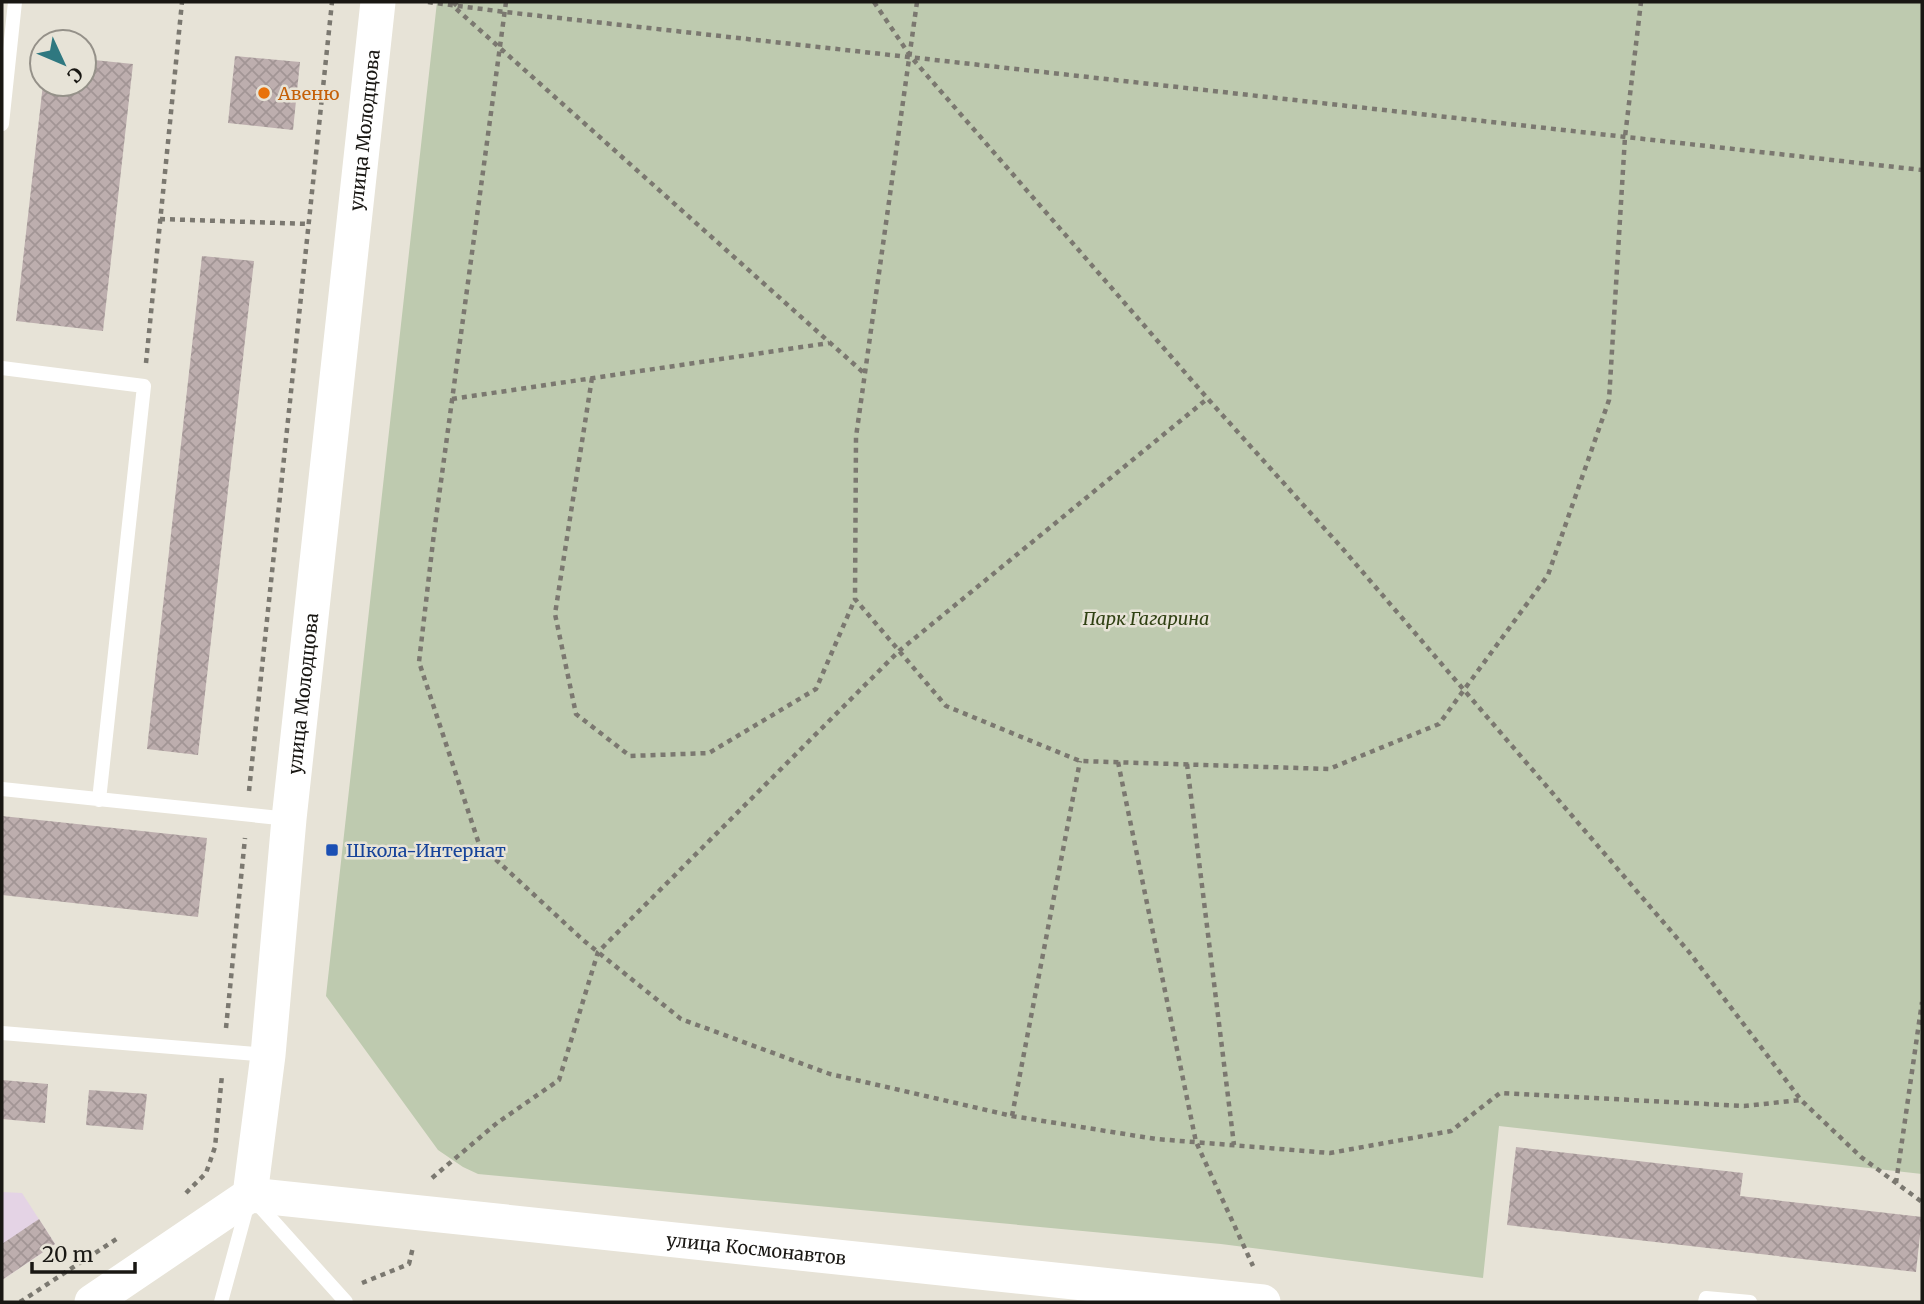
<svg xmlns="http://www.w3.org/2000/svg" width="1924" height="1304" font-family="Merriweather,serif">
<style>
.industrial{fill:#e4d3e5}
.park{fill:#becaaf}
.building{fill:url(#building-cross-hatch)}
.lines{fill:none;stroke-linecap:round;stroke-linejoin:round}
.path{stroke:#7b7870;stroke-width:4.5;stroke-dasharray:5 5;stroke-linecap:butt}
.service{stroke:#fff;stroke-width:14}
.tertiary{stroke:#fff;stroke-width:35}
.food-dot{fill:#e8710a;stroke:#e7e3d7;stroke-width:2.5}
.transit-dot{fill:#1a4fb4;stroke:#e7e3d7;stroke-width:2.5}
.labels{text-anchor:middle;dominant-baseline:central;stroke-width:5;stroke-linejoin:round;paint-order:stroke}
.food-label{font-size:18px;fill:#c56008;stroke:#e7e3d7;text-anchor:start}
.street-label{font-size:18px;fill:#191713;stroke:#e7e3d7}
.park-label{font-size:18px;font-style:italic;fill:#304113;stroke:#e7e3d7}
.transit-label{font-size:18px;fill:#164399;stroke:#e7e3d7;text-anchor:start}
</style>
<defs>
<pattern id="building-cross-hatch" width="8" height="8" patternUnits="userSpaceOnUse" patternTransform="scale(1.75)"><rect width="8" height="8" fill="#bdaeae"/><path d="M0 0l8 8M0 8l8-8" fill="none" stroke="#a29595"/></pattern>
</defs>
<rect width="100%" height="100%" fill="#e7e3d7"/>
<path class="industrial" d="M2 1192 22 1193 55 1244 2 1280Z"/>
<path class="park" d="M437 2H1922V1174L1499 1126 1483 1278 1221 1244 478 1174 463 1167 438 1150 326 996Z"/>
<path class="building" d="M235 56 300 62 293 130 228 123Z
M84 59 133 64 103 331 16 321 43 84H84Z
M202 256 254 261 198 755 147 749Z
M2 816 207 838 198 917 2 895Z
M2 1080 48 1084 45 1123 2 1119Z
M89 1090 147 1094 143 1130 86 1125Z
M1516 1147 1743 1173 1740 1196 1922 1217 1916 1272 1507 1225Z
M39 1219 55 1244 2 1280V1244Z"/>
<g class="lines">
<path class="path" d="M428 2 505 12 1922 170
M457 2 453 6 865 374
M506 2 434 533 419 662 479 844 583 940 681 1019 830 1074 1012 1116 1156 1139 1330 1153 1451 1131 1500 1093 1744 1106 1801 1100
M874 2 911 57 1208 399 1342 548 1689 952 1801 1100 1861 1157 1922 1202
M917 2 856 437 855 599 946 706 1080 761 1329 769 1439 724 1548 575 1609 400 1625 137 1641 2
M160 219 309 224
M146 363 182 2
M592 378 555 614 576 714 630 756 709 753 816 689 855 599
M452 399 829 343
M1118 762 1196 1142 1253 1266
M1187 764 1234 1145
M249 791 332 2
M226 1028 245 838
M1012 1116 1080 761
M432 1178 497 1123 559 1080 598 952 899 651 1207 399
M1896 1183 1922 1002
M186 1193 206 1173 215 1147 222 1075
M362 1283 409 1264 413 1247
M20 1302 118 1238"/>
<path class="service" d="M2 124 15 2
M2 368 144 386 99 800
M2 789 289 819
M2 1033 267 1055
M255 1201 346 1302
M221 1302 248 1203
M1705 1302 1706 1298 1750 1302"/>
<g class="tertiary">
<path id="s1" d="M250 1195 1263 1302"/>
<path id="s2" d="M92 1302 250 1195 268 1055 289 819 378 2"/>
</g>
</g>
<circle class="food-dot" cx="264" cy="93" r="7"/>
<rect class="transit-dot" x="325" y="843" width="14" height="14" rx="3.5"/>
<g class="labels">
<g class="food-label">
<text x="278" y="93">Авеню</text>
</g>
<g class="street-label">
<text stroke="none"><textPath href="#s2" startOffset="1262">улица Молодцова</textPath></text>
<text stroke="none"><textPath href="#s2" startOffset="695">улица Молодцова</textPath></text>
<text stroke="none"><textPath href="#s1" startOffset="509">улица Космонавтов</textPath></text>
</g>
<g class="park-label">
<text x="1146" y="618">Парк Гагарина</text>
</g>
<g class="transit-label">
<text x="346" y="850">Школа-Интернат</text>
</g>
</g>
<rect width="1924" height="1304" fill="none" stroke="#191713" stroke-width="7"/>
<g transform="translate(63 63) rotate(134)"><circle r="33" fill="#e7e3d7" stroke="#959189" stroke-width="2"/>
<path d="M0-5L12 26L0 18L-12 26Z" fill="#2f7880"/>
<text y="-10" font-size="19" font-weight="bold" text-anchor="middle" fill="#191713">С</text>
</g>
<path d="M32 1262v10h103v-10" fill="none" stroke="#191713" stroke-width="3.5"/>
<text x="42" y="1262" font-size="21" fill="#191713" stroke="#e7e3d7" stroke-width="5" paint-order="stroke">20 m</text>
</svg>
